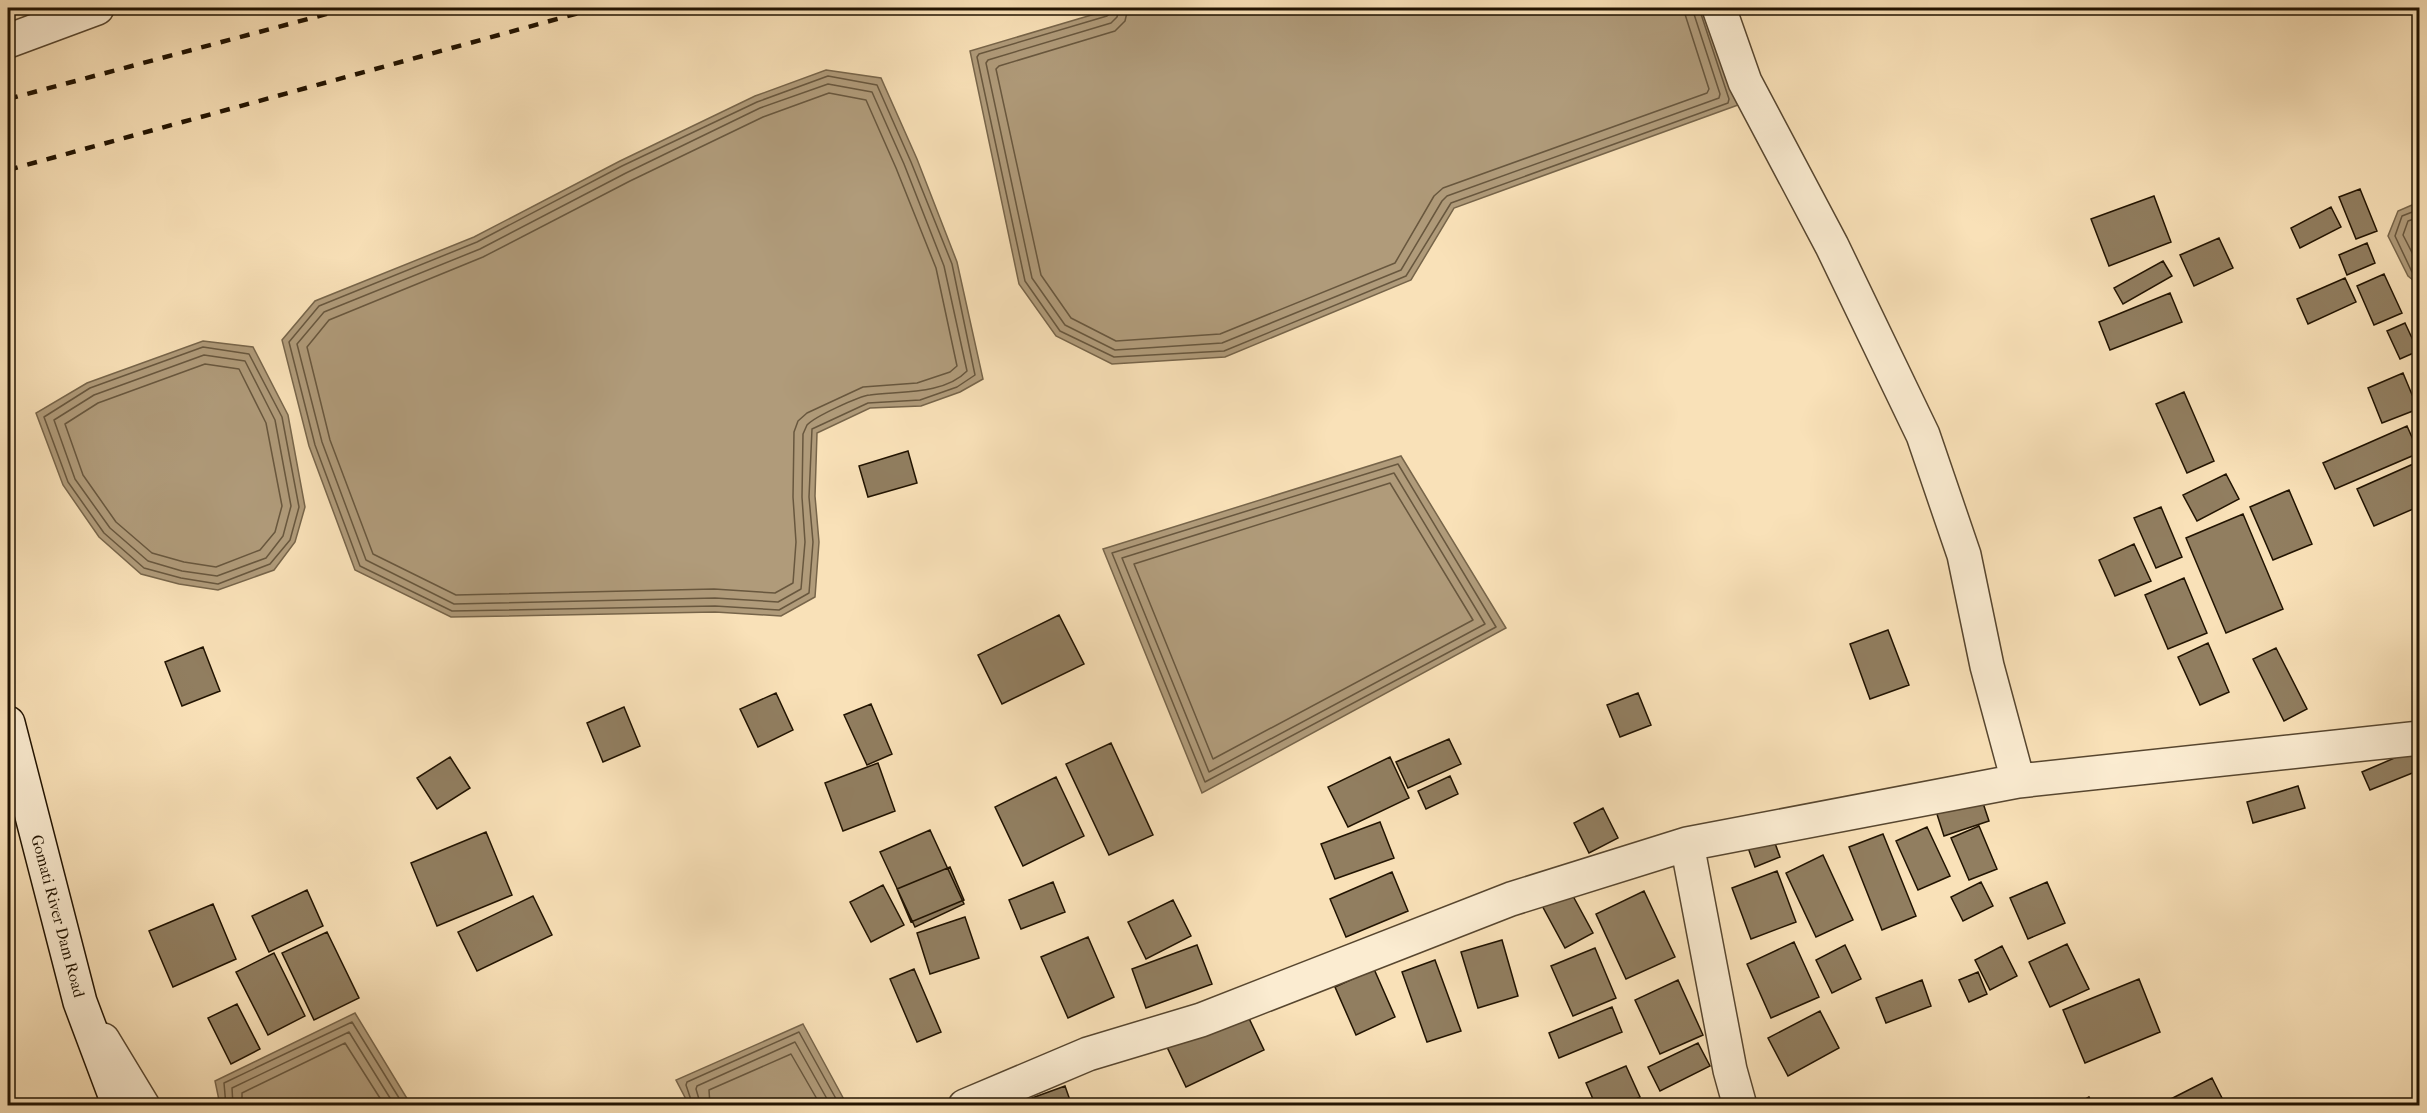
<svg xmlns="http://www.w3.org/2000/svg" width="2427" height="1113" font-family="'IM FELL French Canon',serif">
<style>
.water{fill:#b09b7a;stroke:#77654a;stroke-width:1.5}
.lines{fill:none;stroke-linecap:round;stroke-linejoin:round}
.shore{stroke:#68573e;stroke-width:1.5}
.building{fill:#917e60;stroke:#211301;stroke-width:1.5}
.street-casing{stroke:#57462f;stroke-width:36}
.secondary-casing{stroke:#211301;stroke-width:36}
.street{stroke:#fbecd1;stroke-width:33}
.secondary{stroke:#fbecd1;stroke-width:33}
.rail{stroke:#211301;stroke-width:4.5;stroke-dasharray:10 10;stroke-linecap:butt}
.labels{text-anchor:middle;dominant-baseline:central;stroke-width:5;stroke-linejoin:round;paint-order:stroke}
.street-label{font-size:16px;fill:#211301;stroke:#fbecd1}
</style>
<rect width="100%" height="100%" fill="#f9e1b8"/>
<filter id="stains"><feTurbulence type="fractalNoise" baseFrequency=".00333" numOctaves="4"/><feColorMatrix values="0 0 0 0 .2 0 0 0 0 .09 0 0 0 0 .02 0 0 0 .5 -.17"/></filter>
<radialGradient id="worn" r=".72"><stop offset=".6" stop-color="#630" stop-opacity="0"/><stop offset="1" stop-color="#630" stop-opacity=".3"/></radialGradient>
<path class="water" d="M1115 8H1704L1738 105 1454 208 1411 280 1225 357 1112 364 1056 336 1019 284 970 51Z
M826 70 881 78 917 159 957 262 983 379 960 392 921 406 870 408 817 433 815 496 819 542 815 597 781 616 715 612 451 617 355 570 309 446 282 340 315 301 474 237 620 161 755 96Z
M2419 202V285L2408 276 2388 236 2398 211Z
M203 341 253 347 288 415 305 507 295 542 274 570 218 590 179 584 141 574 99 537 63 485 36 413 87 383Z
M1401 456 1506 628 1202 793 1103 549Z
M355 1013 411 1105H220L215 1081Z
M803 1024 847 1105H689L676 1080Z"/>
<g class="lines">
<path class="shore" d="M1112 8 1111 13 1107 16 979 54 977 57 1025 281 1060 331 1114 357 1224 351 1406 276 1451 203 1728 103 1729 99 1699 8
M1119 8 1117 17 1111 23 988 60 986 63 1032 278 1065 325 1115 350 1222 343 1401 270 1442 201 1447 196 1719 98 1720 94 1692 8
M1128 8 1125 21 1115 31 999 66 996 69 1041 275 1071 318 1116 341 1220 334 1395 263 1434 196 1443 188 1707 93 1709 89 1683 8
M828 76 877 85 911 162 952 264 975 375 957 387 920 400 868 403 812 429 809 497 813 542 809 593 779 610 715 606 452 611 360 566 315 445 289 342 319 306 477 242 622 166 757 102Z
M828 84 872 92 904 164 944 266 967 371C944 395 899 391 870 395 859 396 814 417 807 425L803 434 802 497 805 542 801 589 778 602 715 598 454 604 366 560 322 442 297 344 324 312 480 249 626 173 760 108Z
M829 93 866 100 896 168 936 268 957 366 950 372 917 383 863 387 807 413 798 421 794 432 793 497 796 542 793 583 775 593 714 589 456 595 373 554 330 440 307 347 329 320 483 257 630 181 763 117Z
M2420 209 2402 216 2395 236 2412 272 2420 278
M2420 217 2408 221 2403 235 2420 268
M203 347 249 354 282 417 299 507 290 540 270 564 218 584 181 578 144 568 104 533 68 482 44 417 90 388Z
M204 355 245 361 275 420 291 506 283 536 266 558 217 576 182 571 148 561 110 528 75 479 54 420 94 395Z
M205 364 239 369 266 423 282 506 275 532 260 550 216 567 184 562 152 553 116 522 83 475 65 424 98 403Z
M1398 464 1496 627 1205 782 1112 553Z
M1394 473 1485 624 1209 772 1122 558Z
M1390 483 1473 620 1213 759 1134 564Z
M226 1106 224 1083 352 1022 404 1106
M233 1106 232 1088 349 1032 395 1106
M242 1106V1093L345 1043 385 1106
M693 1106 686 1085 687 1082 799 1032 840 1106
M701 1106 696 1089 697 1086 795 1042 831 1106
M710 1106 709 1090 791 1054 821 1106"/>
</g>
<path class="building" d="M2360 189 2377 231 2356 239 2339 197Z
M2154 196 2171 242 2109 266 2091 219Z
M2331 207 2341 227 2300 248 2291 228Z
M2219 238 2233 268 2194 286 2180 255Z
M2367 243 2375 263 2347 275 2339 255Z
M2163 261 2172 276 2123 304 2114 288Z
M2384 274 2402 313 2374 325 2357 286Z
M2345 278 2356 302 2308 324 2297 299Z
M2170 293 2182 322 2110 350 2099 322Z
M2405 323 2418 351 2400 359 2387 331Z
M2403 373 2418 409 2382 423 2368 388Z
M2184 392 2214 461 2187 473 2156 404Z
M2407 426 2419 453 2335 489 2323 463Z
M908 451 917 483 868 497 859 466Z
M2420 461V506L2374 526 2357 489Z
M2226 474 2239 499 2197 521 2183 495Z
M2289 490 2312 544 2273 560 2250 507Z
M2161 507 2182 557 2156 568 2134 518Z
M2243 514 2283 609 2226 633 2186 538Z
M2134 544 2151 581 2115 596 2099 560Z
M2184 578 2207 633 2168 649 2145 595Z
M2420 596V611L2415 598Z
M1059 615 1084 664 1002 704 978 655Z
M1888 630 1909 685 1870 699 1850 644Z
M2208 643 2229 692 2200 705 2178 657Z
M203 647 220 691 182 706 165 662Z
M2276 648 2307 709 2284 721 2253 659Z
M776 693 793 730 758 747 740 709Z
M1638 693 1651 725 1620 737 1607 705Z
M871 704 892 754 867 765 844 715Z
M624 707 640 746 603 762 587 723Z
M1449 739 1461 764 1408 788 1396 762Z
M1111 743 1153 835 1109 855 1066 764Z
M2420 747V770L2370 790 2362 772Z
M450 757 470 788 437 809 417 778Z
M1390 757 1409 798 1348 827 1328 787Z
M878 763 895 811 843 831 825 783Z
M1450 776 1458 794 1426 809 1418 791Z
M1056 777 1084 836 1023 866 995 807Z
M2298 786 2305 808 2253 823 2247 802Z
M1980 794 1989 821 1944 836 1935 808Z
M1603 808 1618 838 1589 853 1574 823Z
M1380 822 1394 858 1335 879 1321 844Z
M1979 826 1997 869 1969 880 1951 838Z
M1927 827 1950 876 1918 890 1896 841Z
M930 830 964 904 915 927 880 852Z
M486 832 512 895 437 926 411 863Z
M1883 834 1916 916 1882 930 1849 847Z
M1772 835 1780 857 1755 867 1747 845Z
M1823 855 1853 920 1816 937 1786 873Z
M950 867 964 900 911 922 897 889Z
M1777 871 1796 922 1751 939 1732 888Z
M1392 872 1408 911 1346 937 1330 899Z
M1053 882 1065 912 1021 929 1009 900Z
M1981 882 1993 906 1963 921 1951 897Z
M2047 882 2065 923 2028 939 2010 898Z
M883 885 904 925 871 942 850 902Z
M1567 885 1593 933 1565 948 1539 900Z
M307 890 323 926 269 952 252 916Z
M1644 891 1675 957 1626 979 1596 914Z
M533 896 552 935 477 971 458 932Z
M1173 900 1191 936 1146 959 1128 922Z
M213 904 236 959 173 987 149 931Z
M965 917 979 958 930 974 917 933Z
M327 932 359 998 314 1020 282 953Z
M1088 937 1114 997 1068 1018 1041 957Z
M1502 940 1518 996 1478 1008 1461 952Z
M1794 942 1819 997 1771 1018 1747 964Z
M2067 944 2089 989 2050 1007 2029 962Z
M1197 945 1212 984 1146 1008 1132 969Z
M1845 945 1861 979 1832 993 1816 960Z
M2002 946 2017 976 1990 990 1975 960Z
M1595 948 1616 998 1573 1016 1551 966Z
M274 953 305 1016 268 1035 236 972Z
M1435 960 1461 1031 1427 1042 1402 972Z
M914 969 941 1032 917 1042 890 979Z
M1374 969 1395 1017 1356 1035 1335 987Z
M1978 972 1987 994 1969 1002 1959 980Z
M2139 979 2160 1032 2085 1063 2063 1010Z
M1678 980 1703 1035 1660 1054 1635 1000Z
M1922 980 1931 1006 1886 1023 1876 998Z
M237 1004 260 1049 231 1064 208 1018Z
M1612 1007 1622 1032 1559 1058 1549 1033Z
M1245 1010 1264 1050 1186 1087 1167 1047Z
M1820 1011 1839 1048 1788 1076 1768 1038Z
M1698 1043 1710 1066 1660 1091 1648 1067Z
M1626 1066 1640 1097 1621 1106H1596L1586 1083Z
M2212 1078 2226 1106H2157Z
M1065 1086 1072 1106H1035L1032 1098Z
M2089 1097 2094 1106H2072Z"/>
<g class="lines">
<defs>
<path id="street" d="M1719 8 1745 82 1832 246 1923 435 1964 555 1987 666 2018 781 2420 738
M8 41 97 8
M1687 844 1730 1070 1740 1106
M103 1040 143 1106
M965 1106 1088 1054 1201 1020 1511 899 1687 844 2018 781"/>
<path id="secondary" d="M8 723 80 1002 119 1106"/>
</defs>
<use href="#street" class="street-casing"/>
<use href="#secondary" class="secondary-casing"/>
<use href="#street" class="street"/>
<use href="#secondary" class="secondary"/>
<path class="rail" d="M8 99 349 8
M8 170 597 8"/>
</g>
<g class="labels">
<g class="street-label">
<text transform="translate(58 916) rotate(75)">Gomati River Dam Road</text>
</g>
</g>
<rect width="2427" height="1113" fill="none" stroke="#f9e1b8" stroke-width="30"/>
<rect x="9" y="9" width="2409" height="1095" fill="none" stroke="#211301" stroke-width="3"/>
<rect x="15" y="15" width="2397" height="1083" fill="none" stroke="#211301" stroke-width="1.5"/>
<rect width="100%" height="100%" filter="url(#stains)"/>
<rect width="100%" height="100%" fill="url(#worn)"/>
</svg>
